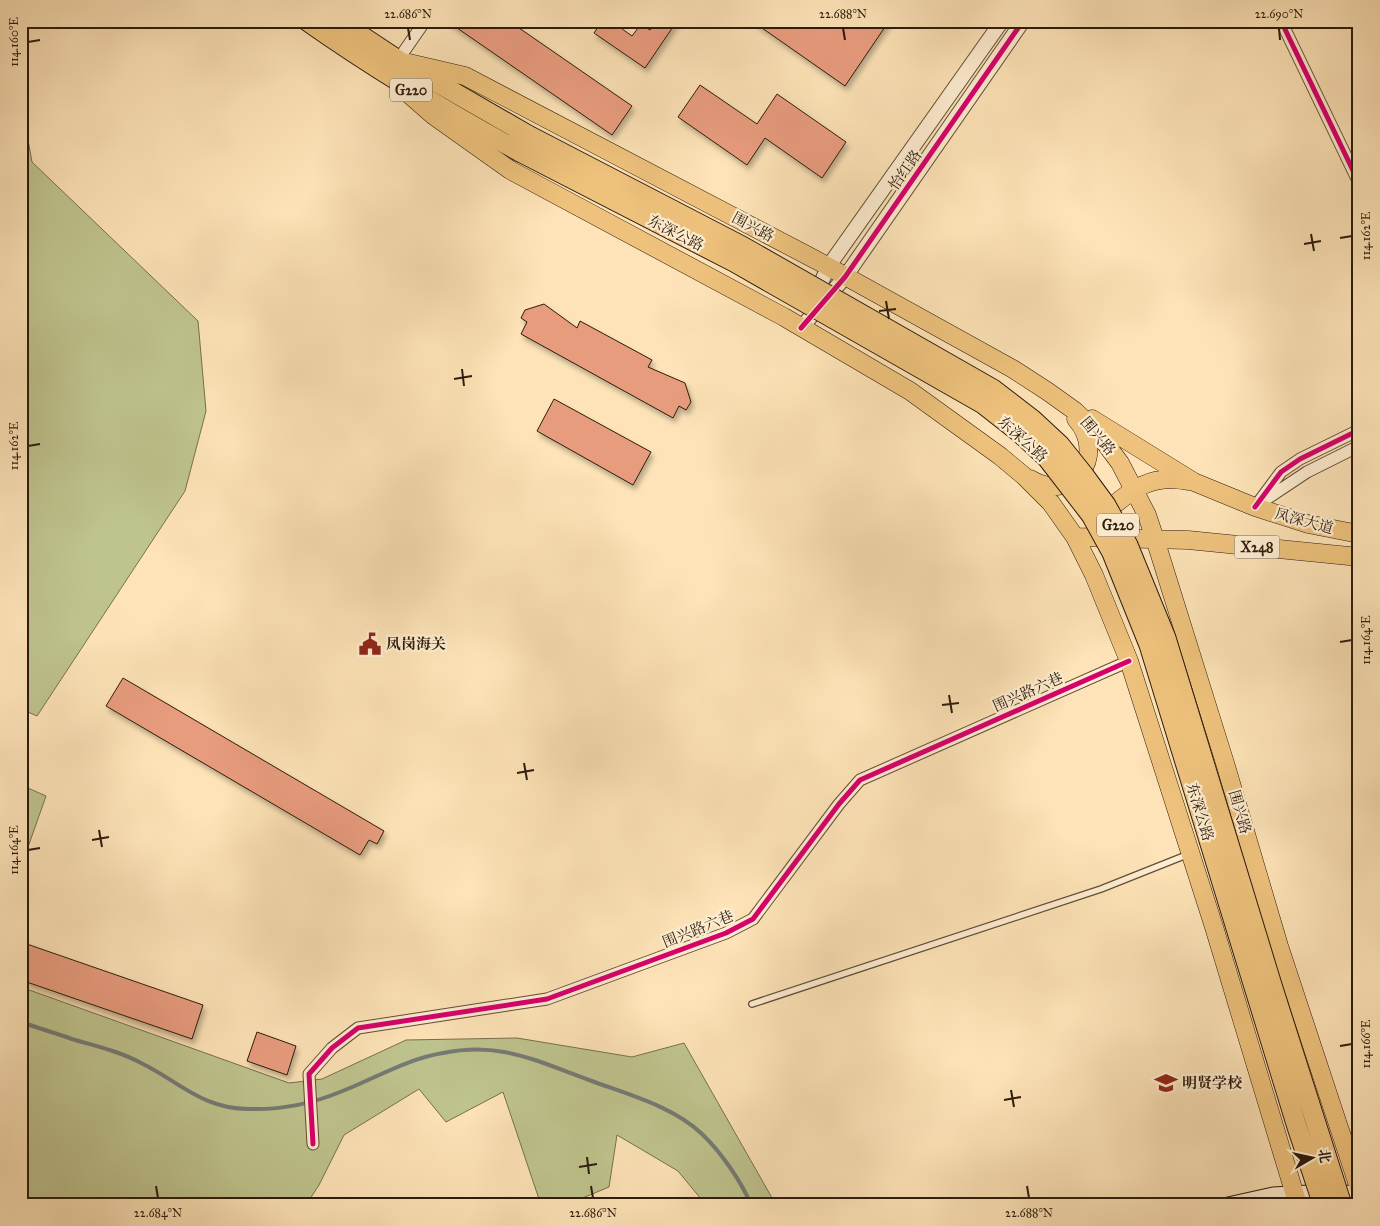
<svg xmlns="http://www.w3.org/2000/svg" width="1380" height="1226" font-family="'IM FELL Great Primer','Noto Serif SC',serif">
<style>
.green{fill:#bfc48e;stroke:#76704e}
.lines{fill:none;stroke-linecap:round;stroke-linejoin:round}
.stream{stroke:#757b75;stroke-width:4}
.building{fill:#e89c7e;stroke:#2c1b0d;filter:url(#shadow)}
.service-casing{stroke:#604d38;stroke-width:8}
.minor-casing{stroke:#604d38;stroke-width:13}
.tertiary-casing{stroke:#604d38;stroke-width:16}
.secondary-casing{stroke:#2c1b0d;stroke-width:17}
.primary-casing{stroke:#2c1b0d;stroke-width:19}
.trunk-casing{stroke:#2c1b0d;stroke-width:21}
.service{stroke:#feedd0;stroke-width:5.5}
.minor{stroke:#feedd0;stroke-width:11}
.tertiary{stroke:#feedd0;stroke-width:14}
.secondary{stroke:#feedd0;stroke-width:15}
.primary{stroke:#eec27c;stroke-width:18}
.trunk{stroke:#eec27c;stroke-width:19}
.trunk-bridge-casing{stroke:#2c1b0d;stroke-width:21;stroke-linecap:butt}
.trunk-bridge{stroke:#eec27c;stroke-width:19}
.cycleway-casing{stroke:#feedd0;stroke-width:8}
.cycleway{stroke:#d6006c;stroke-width:5}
.ticks{fill:none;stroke:#2c1b0d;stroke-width:2}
.labels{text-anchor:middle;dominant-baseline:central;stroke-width:4.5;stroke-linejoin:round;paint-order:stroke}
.shield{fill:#feedd0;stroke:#6b5a48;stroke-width:1}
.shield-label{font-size:14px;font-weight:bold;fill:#2c1b0d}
.street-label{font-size:15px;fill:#2c1b0d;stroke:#feedd0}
.poi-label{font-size:15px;font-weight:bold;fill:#2c1b0d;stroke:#feedd0;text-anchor:start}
.neatline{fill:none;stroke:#2c1b0d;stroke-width:2}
.ticks-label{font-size:12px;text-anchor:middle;fill:#2c1b0d}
</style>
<defs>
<filter id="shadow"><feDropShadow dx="2.5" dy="4.5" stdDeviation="2.5" flood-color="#0004"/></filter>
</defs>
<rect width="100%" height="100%" fill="#fde3b7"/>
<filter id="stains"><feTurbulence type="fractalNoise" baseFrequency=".004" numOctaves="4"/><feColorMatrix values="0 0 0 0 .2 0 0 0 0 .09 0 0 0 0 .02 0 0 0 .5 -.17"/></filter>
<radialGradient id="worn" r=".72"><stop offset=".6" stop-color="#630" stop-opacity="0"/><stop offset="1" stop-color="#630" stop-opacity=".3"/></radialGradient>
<path class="green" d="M21 101 32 162 198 321 206 411 185 491 37 716 21 709Z
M21 785 46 796 21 867Z
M21 987 289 1083 322 1079 406 1040 517 1038 632 1057 684 1043 776 1205H706L678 1171 617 1135 609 1187 566 1205H541L503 1092 446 1122 419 1089 344 1135 319 1185 306 1205H21Z"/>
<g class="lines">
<path class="stream" d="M21 1022C38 1028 55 1033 72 1039 95 1046 119 1051 141 1063 180 1082 201 1108 248 1109 279 1110 311 1104 340 1092 374 1079 406 1059 443 1053 463 1049 483 1048 504 1052 533 1057 561 1070 589 1080 626 1094 673 1106 702 1134 720 1151 742 1182 751 1205"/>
</g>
<path class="building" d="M447 21H509L632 106 612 135Z
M602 21H611L632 36 641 24 650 30 656 21H677L645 68 594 33Z
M752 21H889L845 86Z
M700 85 757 124 777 94 846 142 822 178 765 138 747 165 678 117Z
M544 304 577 328 580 321 652 360 648 367 685 383 691 402 686 410 679 406 673 418 521 334 527 322 521 318 525 310Z
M554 399 651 452 633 485 537 431Z
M123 678 384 831 377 844 369 840 360 855 106 706Z
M21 942 203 1005 192 1039 21 980Z
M257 1032 296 1046 287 1075 247 1061Z"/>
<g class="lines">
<defs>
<path id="service" d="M752 1004 1101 889 1189 854"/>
<path id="minor" d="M1281 21 1359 183
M398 60 425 21
M1265 500 1307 472 1359 446
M1255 507 1281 472 1300 459 1359 430
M313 1144 309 1074 332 1048 358 1028 547 999 726 933 753 919 839 804 860 780 1129 661"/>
<path id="tertiary" d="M815 297 828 267 1002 21
M801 328 845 277 1023 21"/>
<path id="secondary" d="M1228 1205 1273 1195 1328 1192 1359 1194"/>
<path id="primary" d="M409 63 465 76 816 260 1013 369 1047 391 1075 411 1097 432 1120 463 1147 515 1155 539 1225 763 1279 946 1359 1188
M410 95 434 116 510 170 784 317 910 391 1000 456 1024 476 1051 503 1075 537 1094 575 1129 661 1214 927 1298 1205
M1092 419 1194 482 1255 507 1308 524 1359 534
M1030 479C1073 505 1108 455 1076 419
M1097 519C1128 494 1145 473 1188 481
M1075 537 1188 540 1359 557"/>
<path id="trunk" d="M307 21C375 69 447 112 520 152
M339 21 398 60 528 135"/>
</defs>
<use href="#service" class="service-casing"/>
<use href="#minor" class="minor-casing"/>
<use href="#tertiary" class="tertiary-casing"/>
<use href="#secondary" class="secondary-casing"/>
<use href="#primary" class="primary-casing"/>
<use href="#trunk" class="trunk-casing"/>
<use href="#service" class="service"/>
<use href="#minor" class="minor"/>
<use href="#tertiary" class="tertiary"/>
<use href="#secondary" class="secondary"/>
<use href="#primary" class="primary"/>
<use href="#trunk" class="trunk"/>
<defs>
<path id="trunk-bridge" d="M528 135 742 246 993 389 1032 419 1060 445 1084 475 1106 505 1128 545 1166 638 1272 985 1342 1205
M520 152 734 262 983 404 1020 433 1047 458 1091 515 1112 553 1149 645 1297 1127 1323 1205"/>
</defs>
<use href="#trunk-bridge" class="trunk-bridge-casing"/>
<use href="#trunk-bridge" class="trunk-bridge"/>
<defs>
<path id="cycleway" d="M1281 21 1359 183
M801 328 845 277 1023 21
M1255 507 1281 472 1300 459 1359 430
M313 1144 309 1074 332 1048 358 1028 547 999 726 933 753 919 839 804 860 780 1129 661"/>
</defs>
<use href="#cycleway" class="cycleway-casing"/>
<use href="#cycleway" class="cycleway"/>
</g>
<path class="ticks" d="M408 28 410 40M843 28 845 40M1279 28 1280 40M28 42 40 40M1311 234 1314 251M1340 238 1352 236M1304 244 1321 241M886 301 889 319M879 311 896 309M462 369 464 386M454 379 472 376M28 446 40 444M1340 642 1352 640M949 695 952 713M942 705 959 703M524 763 527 780M517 773 534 770M99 830 102 847M92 840 109 837M28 850 40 848M1340 1046 1352 1044M1011 1090 1014 1107M1004 1100 1021 1097M587 1157 589 1174M579 1167 597 1164M156 1186 158 1198M591 1186 593 1198M1027 1186 1029 1198"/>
<defs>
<symbol id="civic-bare" viewBox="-9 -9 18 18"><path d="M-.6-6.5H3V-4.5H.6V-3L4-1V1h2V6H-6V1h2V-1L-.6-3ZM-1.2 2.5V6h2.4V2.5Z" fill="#8f2418" stroke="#feedd0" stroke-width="2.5" paint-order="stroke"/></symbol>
<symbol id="school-bare" viewBox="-9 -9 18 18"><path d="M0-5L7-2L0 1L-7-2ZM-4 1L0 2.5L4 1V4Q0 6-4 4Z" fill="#8f2418" stroke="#feedd0" stroke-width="2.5" paint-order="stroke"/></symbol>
</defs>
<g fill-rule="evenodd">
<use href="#civic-bare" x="354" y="628" width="32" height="32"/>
<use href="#school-bare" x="1150" y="1067" width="32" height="32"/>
</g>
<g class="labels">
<g class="shield">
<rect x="390" y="78.5" width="42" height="23" rx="4"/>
<rect x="1097" y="513.5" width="42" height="23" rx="4"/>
<rect x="1234.5" y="535.5" width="45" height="23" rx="4"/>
</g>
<g class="shield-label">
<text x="411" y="90">G220</text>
<text x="1118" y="525">G220</text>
<text x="1257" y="547">X248</text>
</g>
<g class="street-label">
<text transform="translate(905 170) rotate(-55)">怡红路</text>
<text transform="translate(753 227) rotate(28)">围兴路</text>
<text transform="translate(676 233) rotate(27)">东深公路</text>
<text transform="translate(1098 436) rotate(50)">围兴路</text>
<text transform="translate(1023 439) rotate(42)">东深公路</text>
<text transform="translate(1304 521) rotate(15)">凤深大道</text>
<text transform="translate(1028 692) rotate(-24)">围兴路六巷</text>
<text transform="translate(1200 812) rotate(73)">东深公路</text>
<text transform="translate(1240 812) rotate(74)">围兴路</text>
<text transform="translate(698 929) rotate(-22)">围兴路六巷</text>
</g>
<g class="poi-label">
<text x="386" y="644">凤岗海关</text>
<text x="1182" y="1083">明贤学校</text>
</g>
</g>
<rect width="1380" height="1226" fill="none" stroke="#fde3b7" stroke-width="55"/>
<g transform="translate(1312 1158) rotate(81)" stroke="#feedd0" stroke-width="4" paint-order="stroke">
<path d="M0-4L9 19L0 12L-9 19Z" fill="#2c1b0d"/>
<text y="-8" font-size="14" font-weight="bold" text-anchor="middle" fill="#2c1b0d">北</text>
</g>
<rect x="28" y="28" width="1324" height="1170" class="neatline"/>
<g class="ticks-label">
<text x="408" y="18">22.686°N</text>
<text x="843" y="18">22.688°N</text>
<text x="1279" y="18">22.690°N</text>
<text transform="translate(14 42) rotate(-90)" y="4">114.160°E</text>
<text transform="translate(1366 236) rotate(-90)" y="4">114.162°E</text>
<text transform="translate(14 446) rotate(-90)" y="4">114.162°E</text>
<text transform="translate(1366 640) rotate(-90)" y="4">114.164°E</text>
<text transform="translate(14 850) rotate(-90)" y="4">114.164°E</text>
<text transform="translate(1366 1044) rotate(-90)" y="4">114.166°E</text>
<text x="158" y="1217">22.684°N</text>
<text x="593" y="1217">22.686°N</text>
<text x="1029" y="1217">22.688°N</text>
</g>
<rect width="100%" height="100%" filter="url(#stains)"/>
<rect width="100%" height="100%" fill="url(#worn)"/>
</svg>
